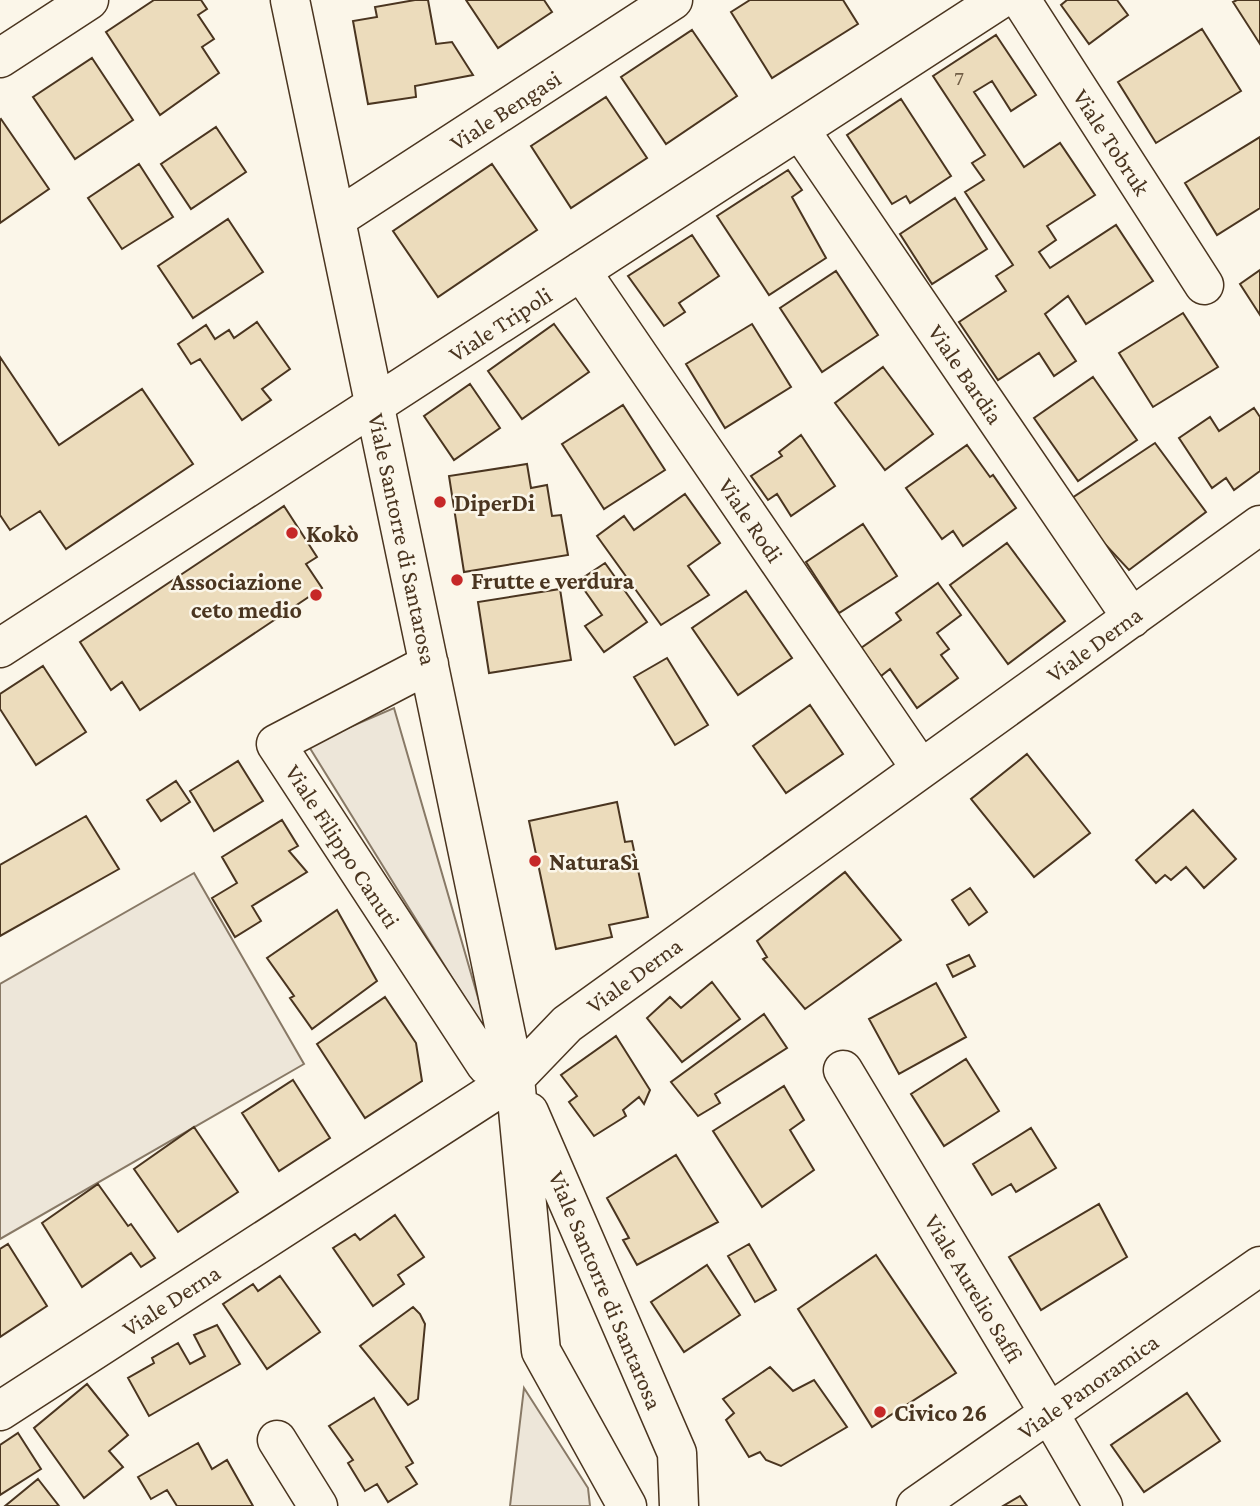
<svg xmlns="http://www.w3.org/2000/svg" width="1260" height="1506" font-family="'Crimson Pro',serif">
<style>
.green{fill:#ede6d9;stroke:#887966;stroke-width:2}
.building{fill:#ecdcbc;stroke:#4a3520;stroke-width:2}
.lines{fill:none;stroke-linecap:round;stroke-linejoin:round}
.minor-casing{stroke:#4a3520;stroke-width:41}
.minor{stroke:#fbf6e9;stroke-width:38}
.poi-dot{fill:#c62828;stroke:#fbf6e9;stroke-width:2.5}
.labels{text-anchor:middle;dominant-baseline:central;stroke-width:5;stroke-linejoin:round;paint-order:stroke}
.number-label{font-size:21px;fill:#725f47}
.street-label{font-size:24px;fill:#4a3520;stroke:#fbf6e9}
.poi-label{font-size:24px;font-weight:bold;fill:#4a3520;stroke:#fbf6e9;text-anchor:start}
</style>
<rect width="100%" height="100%" fill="#fbf6e9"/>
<path class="green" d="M394 708 490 1039 308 745Z
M194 873 304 1064 0 1239V984Z
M524 1388 588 1488 590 1506H510Z"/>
<path class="building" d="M154 0H201L207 9 198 15 214 39 202 47 219 73 160 115 106 32Z
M415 0H428L436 44 452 42 473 75 415 86 416 97 368 104 353 21 377 17 375 7Z
M466 0H544L552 12 498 48Z
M750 0H843L858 24 772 78 731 12Z
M1067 0H1117L1128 15 1089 44 1061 5Z
M1237 0H1260V44L1233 2Z
M1202 29 1241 91 1156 143 1118 82Z
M692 30 737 96 666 144 621 77Z
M996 35 1036 95 1011 111 992 81 974 92 1024 167 1060 143 1095 195 1047 226 1056 240 1039 252 1050 268 1116 225 1153 281 1086 324 1068 296 1045 314 1076 361 1054 376 1039 353 998 380 959 322 1006 291 996 276 1013 265 965 192 984 180 972 163 985 155 933 76Z
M92 58 133 120 75 159 33 97Z
M606 97 647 158 571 208 531 146Z
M901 99 951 176 910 203 906 196 892 204 847 135Z
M1 119 49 189 0 223V120Z
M216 127 246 172 191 209 161 164Z
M1260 137V208L1217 235 1185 183Z
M139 164 173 217 122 249 88 198Z
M492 164 537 230 438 297 393 231Z
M788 170 802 190 792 197 826 258 769 295 717 216Z
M955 198 987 249 932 284 900 234Z
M228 219 263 272 193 318 158 266Z
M692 235 719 276 679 303 685 312 664 326 628 276Z
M1260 270V315L1240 284Z
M836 271 878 335 822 372 780 308Z
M1183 313 1218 367 1153 407 1119 353Z
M257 322 290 369 262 389 271 400 242 420 200 359 191 364 178 344 206 325 215 339 229 330 234 338Z
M554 324 589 372 522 419 488 371Z
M752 324 791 387 725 428 686 364Z
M0 357 59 445 142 389 193 464 66 549 40 511 10 530 0 515Z
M883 367 933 434 885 470 835 403Z
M1093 377 1137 440 1078 481 1034 418Z
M470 384 500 428 454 460 424 416Z
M623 405 665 470 604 509 562 444Z
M1254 408 1260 417V471L1234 490 1226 478 1212 488 1179 438 1210 417 1219 431Z
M801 435 835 486 791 516 777 494 768 500 751 476 782 456 779 452Z
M1155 443 1206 512 1129 570 1066 502Z
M967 445 990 477 993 475 1016 508 963 546 953 531 942 539 906 488Z
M527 464 531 488 547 485 552 516 561 515 568 555 464 572 449 476Z
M685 494 720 543 688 566 709 595 661 625 597 536 624 516 634 530Z
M284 506 317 557 306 564 322 588 140 710 122 682 111 690 80 642Z
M863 524 897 576 839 613 806 562Z
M1007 543 1065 621 1008 664 950 585Z
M605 563 647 622 604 652 585 626 602 615 578 581Z
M938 583 961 615 937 633 949 649 941 655 958 678 917 708 890 669 881 676 861 648 901 620 896 613Z
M560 589 571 660 489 673 478 602Z
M746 591 792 658 738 695 692 628Z
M667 658 708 725 675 745 634 677Z
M43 666 86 732 36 765 0 709V694Z
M810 705 843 754 786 793 753 746Z
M1027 754 1090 833 1034 877 971 799Z
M238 761 263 801 214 831 190 791Z
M176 781 190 802 161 821 147 800Z
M617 802 625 842 632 841 648 917 609 925 612 937 556 949 529 821Z
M1193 810 1236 859 1204 888 1186 867 1171 880 1165 875 1156 883 1136 860Z
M86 816 119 869 0 936V865Z
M282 820 298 846 289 851 307 872 252 906 261 921 235 937 212 898 237 883 222 857Z
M845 872 901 940 805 1009 763 959 767 957 757 941Z
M970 888 987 912 969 925 952 900Z
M337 910 377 981 312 1029 290 998 294 996 267 958Z
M969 955 975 966 953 977 947 965Z
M712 982 740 1019 682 1062 647 1018 670 997 681 1008Z
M936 983 966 1037 899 1074 869 1019Z
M385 997 416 1043 422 1081 365 1118 317 1044Z
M764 1014 787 1048 715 1094 720 1103 698 1116 671 1082Z
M616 1036 650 1090 644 1104 639 1097 623 1110 626 1116 594 1136 569 1102 577 1096 561 1075Z
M966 1059 999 1111 944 1146 911 1094Z
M293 1080 330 1138 279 1171 242 1113Z
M784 1086 804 1120 790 1130 814 1170 762 1207 713 1131Z
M194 1127 238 1192 178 1232 134 1169Z
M1031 1128 1056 1168 1016 1192 1011 1184 992 1195 973 1164Z
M676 1155 718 1222 637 1265 623 1240 629 1238 607 1198Z
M98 1184 128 1226 131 1224 155 1258 141 1267 131 1253 82 1287 42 1223Z
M1099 1204 1127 1257 1041 1310 1009 1257Z
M395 1215 424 1257 398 1275 404 1284 373 1306 333 1248 355 1234 360 1240Z
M8 1244 47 1306 0 1337V1249Z
M749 1244 776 1290 755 1302 728 1256Z
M876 1255 956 1373 872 1427 798 1309Z
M707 1265 740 1315 684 1352 651 1302Z
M280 1276 320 1332 267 1369 223 1304 253 1284 258 1291Z
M413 1307 420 1314 425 1324 418 1399 408 1405 360 1346Z
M217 1325 240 1364 149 1416 128 1378 154 1363 152 1358 178 1343 190 1364 205 1356 194 1335Z
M770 1367 793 1391 814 1380 847 1427 781 1466 766 1460 760 1452 749 1457 726 1420 734 1413 723 1399Z
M87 1384 128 1435 109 1451 123 1467 84 1498 34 1428Z
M1187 1393 1220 1441 1144 1492 1111 1445Z
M374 1398 413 1463 406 1467 417 1484 388 1502 377 1484 365 1491 348 1463 353 1460 329 1426Z
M18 1433 41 1469 0 1495V1445Z
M198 1443 212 1469 227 1460 253 1506H177L167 1490 151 1499 138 1477Z
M38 1479 59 1506H5Z
M1020 1496 1027 1506H1003Z"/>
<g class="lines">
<defs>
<path id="minor" d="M290 0 515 1078 541 1351 627 1506
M1021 0 1204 285
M0 58 89 0
M800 130 1132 618
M336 219 673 0
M581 271 921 769
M0 648 999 0
M429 664 276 744 486 1065 515 1078
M843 1070 1049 1413 1103 1506
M529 1112 677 1453 679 1506
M0 1411 515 1078 567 1024 1260 525
M277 1440 318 1506
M916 1506 1260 1266"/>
</defs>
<use href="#minor" class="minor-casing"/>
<use href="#minor" class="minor"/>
</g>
<g class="poi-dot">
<circle cx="440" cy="502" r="7"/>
<circle cx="292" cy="533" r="7"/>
<circle cx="457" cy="580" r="7"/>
<circle cx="316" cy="595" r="7"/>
<circle cx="535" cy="861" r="7"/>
<circle cx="880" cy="1412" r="7"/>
</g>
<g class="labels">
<g class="number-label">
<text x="959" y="78">7</text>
</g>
<g class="street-label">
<text transform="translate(505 110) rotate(-33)">Viale Bengasi</text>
<text transform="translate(1112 142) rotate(57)">Viale Tobruk</text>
<text transform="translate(500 324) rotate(-33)">Viale Tripoli</text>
<text transform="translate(966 374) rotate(56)">Viale Bardia</text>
<text transform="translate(751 520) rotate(56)">Viale Rodi</text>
<text transform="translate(403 539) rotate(78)">Viale Santorre di Santarosa</text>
<text transform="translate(1094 644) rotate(-36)">Viale Derna</text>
<text transform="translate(343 846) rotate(57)">Viale Filippo Canuti</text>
<text transform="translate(634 975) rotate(-36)">Viale Derna</text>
<text transform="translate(974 1288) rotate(59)">Viale Aurelio Saffi</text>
<text transform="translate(606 1290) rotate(67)">Viale Santorre di Santarosa</text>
<text transform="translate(171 1300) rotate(-33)">Viale Derna</text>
<text transform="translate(1088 1386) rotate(-35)">Viale Panoramica</text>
</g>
<g class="poi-label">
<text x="454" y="502">DiperDi</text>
<text x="306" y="533">Kokò</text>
<text x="471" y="580">Frutte e verdura</text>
<text x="302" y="581" text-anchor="end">Associazione<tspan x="302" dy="28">ceto medio</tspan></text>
<text x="549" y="861">NaturaSì</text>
<text x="894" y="1412">Civico 26</text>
</g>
</g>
</svg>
